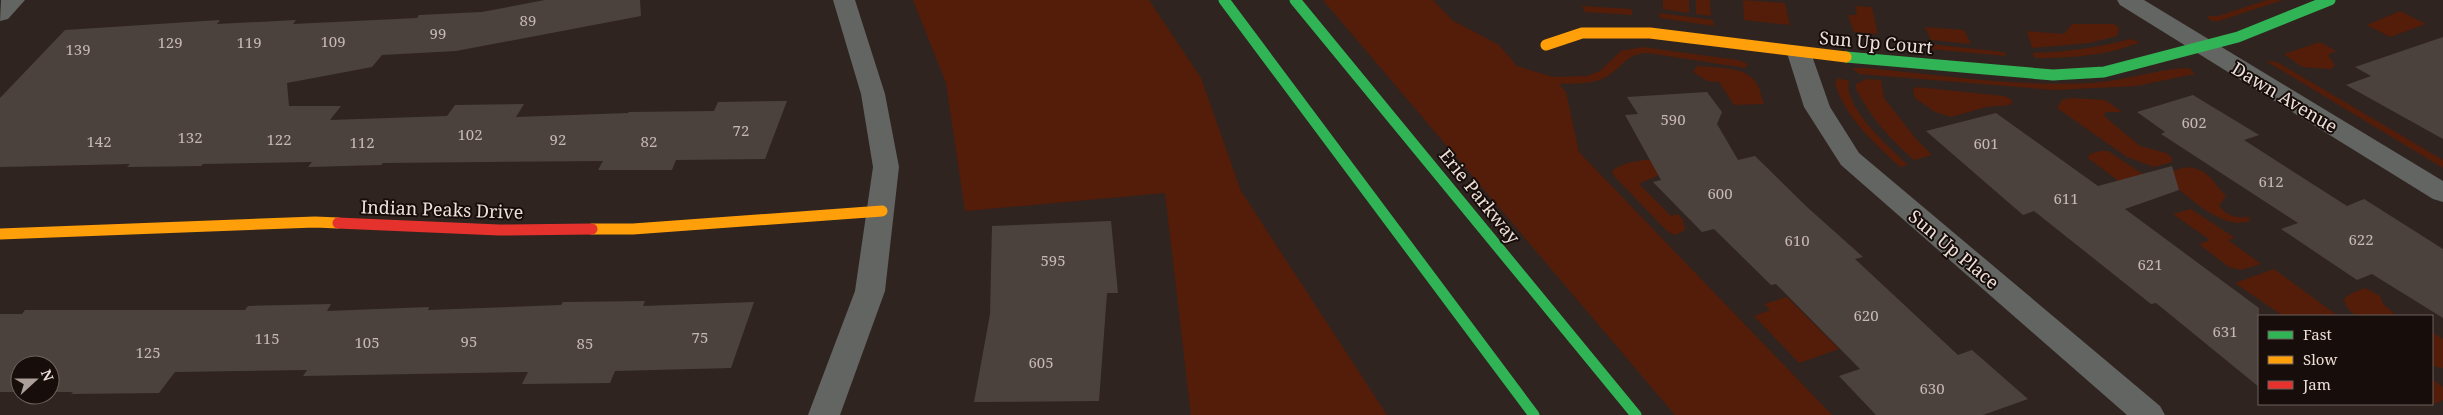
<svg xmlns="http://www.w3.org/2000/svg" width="2443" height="415" font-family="'Noto Serif',serif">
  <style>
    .green { fill: #531d09 }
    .building { fill: #4c423d }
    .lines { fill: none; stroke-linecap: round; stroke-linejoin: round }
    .street { fill: #626562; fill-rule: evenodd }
    .fast { stroke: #30b455; stroke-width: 11 }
    .slow { stroke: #ff9f0a; stroke-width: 11 }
    .jam { stroke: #e5322d; stroke-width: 11 }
    .labels { text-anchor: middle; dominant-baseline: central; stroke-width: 4; stroke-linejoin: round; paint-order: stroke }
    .number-label { font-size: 15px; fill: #c6b8b2 }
    .street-label { font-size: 18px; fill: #eedfd9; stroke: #170d0a }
  </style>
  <rect width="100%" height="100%" fill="#302420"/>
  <g class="green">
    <path d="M 913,0 L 1149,0 L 1201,78 L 1241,191 L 1387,415 L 1191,415 L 1165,193 L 965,211 L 946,83 Z"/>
    <path d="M 1323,0 L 1433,0 L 1452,20 L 1499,45 L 1517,66 L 1553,77 L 1587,76 L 1600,71 L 1621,51 L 1642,47 L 1738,60 L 1748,64 L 1745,68 L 1648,53 C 1626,54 1626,64 1609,75 C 1595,85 1575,83 1559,84 L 1566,92 L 1579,152 L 1832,415 L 1675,415 Z"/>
    <path d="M 1663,0 L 1689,0 L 1689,13 L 1663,9 Z"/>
    <path d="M 1696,0 L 1710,0 L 1711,16 L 1696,14 Z"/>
    <path d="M 1743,0 L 1785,3 L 1790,25 L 1744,20 Z"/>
    <path d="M 2267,0 L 2283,0 L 2219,21 L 2211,21 L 2207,16 L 2218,16 Z"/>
    <path d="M 1582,6 L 1631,9 L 1633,15 L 1585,12 Z"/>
    <path d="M 1855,6 L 1872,7 L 1878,34 L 1854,32 L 1848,15 L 1857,15 Z"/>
    <path d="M 2400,11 L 2426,24 L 2390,37 L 2367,25 Z"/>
    <path d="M 1659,13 L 1713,20 L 1714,26 L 1660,18 Z"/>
    <path d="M 2072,24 L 2114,24 L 2119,28 L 2117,36 L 2089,43 L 2032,48 L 2027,31 L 2064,34 Z"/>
    <path d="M 1925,27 L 1964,30 L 1971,44 L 1931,40 Z"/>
    <path d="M 2130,39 L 2140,42 C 2107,56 2070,58 2035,58 L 2032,53 C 2066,52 2097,48 2130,39 Z"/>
    <path d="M 2320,42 L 2336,51 L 2328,55 L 2335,65 L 2331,69 L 2302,67 L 2284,54 Z"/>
    <path d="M 1928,44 L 2004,52 L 2006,56 L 1929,49 Z"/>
    <path d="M 2266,61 L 2277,62 L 2443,160 L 2443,168 Z"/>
    <path d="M 1697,66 C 1714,68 1744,66 1755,81 C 1760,86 1761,97 1764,104 L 1734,105 L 1719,82 L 1707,81 L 1693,72 Z"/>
    <path d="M 1852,68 L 1866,68 C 1941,75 2016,87 2091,83 C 2124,81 2156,69 2189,68 L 2195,74 L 2136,86 L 2054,90 L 1859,74 Z"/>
    <path d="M 1838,78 L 1849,81 C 1843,107 1890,148 1908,165 L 1900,167 C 1875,143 1845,118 1835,83 Z"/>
    <path d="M 1866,79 L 1881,80 L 1884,98 L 1916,139 L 1932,155 L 1914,160 C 1890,139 1871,118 1856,89 L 1856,84 Z"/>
    <path d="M 1917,87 L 2004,96 L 2011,99 L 2012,103 L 2010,105 L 1986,107 L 1951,117 L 1935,112 L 1915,98 L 1913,89 Z"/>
    <path d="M 2072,98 L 2105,100 L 2122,112 L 2106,112 L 2104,116 L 2140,146 L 2166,153 L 2172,158 L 2172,162 L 2154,167 L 2127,157 L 2057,108 L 2062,100 Z"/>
    <path d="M 2100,151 L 2108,151 L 2153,181 L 2129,189 L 2088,158 L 2090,154 Z"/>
    <path d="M 1664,158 L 1674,169 L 1640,183 L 1641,186 L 1671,216 L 1678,214 L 1683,220 L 1685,230 L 1675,235 L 1668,232 L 1614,176 L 1612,171 C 1626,160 1647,160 1664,158 Z"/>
    <path d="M 2187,167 C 2211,170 2211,181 2226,196 L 2219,206 C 2229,217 2236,218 2250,217 L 2249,221 C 2224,230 2193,201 2175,186 L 2172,171 Z"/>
    <path d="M 2191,209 L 2235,238 L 2228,240 L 2261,264 L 2241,270 L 2229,267 L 2199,244 L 2210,240 L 2173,214 Z"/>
    <path d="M 2274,269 L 2334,313 L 2338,316 L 2283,316 L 2235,283 Z"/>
    <path d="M 2365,288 L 2380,296 L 2383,304 L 2397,316 L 2357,316 C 2350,312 2346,307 2344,299 L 2352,293 Z"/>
    <path d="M 1787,297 L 1839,349 L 1799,363 L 1754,316 L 1770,310 L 1764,304 Z"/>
    <path d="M 2432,332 L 2443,339 L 2443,368 L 2432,366 Z"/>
    <path d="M 2432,379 L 2443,387 L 2443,400 L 2429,406 L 2425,404 L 2432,404 Z"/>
  </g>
  <g class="building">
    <path d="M 545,0 L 640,0 L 641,16 L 456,51 L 382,55 L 372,67 L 287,83 L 289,106 L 341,106 L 330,120 L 447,116 L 455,105 L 524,104 L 516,117 L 628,113 L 629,112 L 714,111 L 718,102 L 787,101 L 765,159 L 676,160 L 672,170 L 598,170 L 603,161 L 383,163 L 381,165 L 308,167 L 312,162 L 203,164 L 201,166 L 127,167 L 130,164 L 0,167 L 0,98 L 65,30 L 220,20 L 217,24 L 296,20 L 293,24 L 417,18 L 419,15 L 482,12 Z"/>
    <path d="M 2443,37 L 2443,139 L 2346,85 L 2371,76 L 2355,67 Z"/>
    <path d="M 1707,92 L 1722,112 L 1717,124 L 1738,160 L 1755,156 L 1807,207 L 1863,257 L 1855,259 L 1958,355 L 1972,350 L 2028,399 L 1983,415 L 1876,415 L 1839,376 L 1860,369 L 1776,284 L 1771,285 L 1714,229 L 1702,232 L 1653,182 L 1661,180 L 1625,115 L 1638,114 L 1627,97 Z"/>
    <path d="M 2193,95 L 2259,135 L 2244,140 L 2347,206 L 2364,199 L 2443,249 L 2443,318 L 2372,274 L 2357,280 L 2281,229 L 2298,223 L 2161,134 L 2165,132 L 2137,112 Z"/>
    <path d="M 1996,113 L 2098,186 L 2172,166 L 2179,190 L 2125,209 L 2259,308 L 2259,387 L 2156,303 L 2151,304 L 2034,211 L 2023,215 L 1926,131 Z"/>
    <path d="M 1111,221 L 1118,293 L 1107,293 L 1099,401 L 974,402 L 990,314 L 992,226 Z"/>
    <path d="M 645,301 L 643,306 L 754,302 L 731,368 L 615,371 L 610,383 L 522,384 L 528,372 L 303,376 L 307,370 L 175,372 L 159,393 L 71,394 L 73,392 L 50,392 L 50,365 L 20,365 L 20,392 L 0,392 L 0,314 L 22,314 L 25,310 L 245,310 L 248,306 L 331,304 L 327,311 L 429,307 L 428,310 L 561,305 L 563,302 Z"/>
  </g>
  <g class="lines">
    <g class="street">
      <path d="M 1,0 L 25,0 L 8,19 L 0,21 Z"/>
      <path d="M 833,0 L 855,0 L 885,94 L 899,167 L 885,291 L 840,415 L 808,415 L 855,291 L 873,167 L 861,94 Z"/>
      <path d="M 2117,0 L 2144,0 L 2443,181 L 2443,202 L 2433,199 L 2120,5 Z"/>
      <path d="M 1799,46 L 1807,48 L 1811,53 L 1830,107 L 1859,153 L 2160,406 L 2165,415 L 2127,415 L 1841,165 L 1804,107 L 1787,53 L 1791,48 Z"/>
    </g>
    <g class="fast">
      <path d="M 1224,0 L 1534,415"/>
      <path d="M 1295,0 L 1636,415"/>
      <path d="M 1846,57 L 2053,75 L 2104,72 L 2238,37 L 2330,0"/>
    </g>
    <g class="slow">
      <path d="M 1546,45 L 1582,33 L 1650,33 L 1846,57"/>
      <path d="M 592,229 L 633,229 L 882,211"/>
      <path d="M 0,234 L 315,222 L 338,223"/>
    </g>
    <path class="jam" d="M 338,223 L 499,230 L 592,229"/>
  </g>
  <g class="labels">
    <g class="number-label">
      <text x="528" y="20">89</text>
      <text x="438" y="33">99</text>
      <text x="333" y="41">109</text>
      <text x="170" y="42">129</text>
      <text x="249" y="42">119</text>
      <text x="78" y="49">139</text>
      <text x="1673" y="119">590</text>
      <text x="2194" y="122">602</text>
      <text x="741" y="130">72</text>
      <text x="470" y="134">102</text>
      <text x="190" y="137">132</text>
      <text x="279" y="139">122</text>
      <text x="558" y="139">92</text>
      <text x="99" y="141">142</text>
      <text x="649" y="141">82</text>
      <text x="362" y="142">112</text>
      <text x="1986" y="143">601</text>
      <text x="2271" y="181">612</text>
      <text x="1720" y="193">600</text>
      <text x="2066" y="198">611</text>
      <text x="2361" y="239">622</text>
      <text x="1797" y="240">610</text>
      <text x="1053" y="260">595</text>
      <text x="2150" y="264">621</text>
      <text x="1866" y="315">620</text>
      <text x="2225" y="331">631</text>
      <text x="700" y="337">75</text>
      <text x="267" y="338">115</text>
      <text x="469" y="341">95</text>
      <text x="367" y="342">105</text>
      <text x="585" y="343">85</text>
      <text x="148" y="352">125</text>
      <text x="1041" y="362">605</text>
      <text x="1932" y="388">630</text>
    </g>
    <g class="street-label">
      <text transform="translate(1876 42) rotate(5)">Sun Up Court</text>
      <text transform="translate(2285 97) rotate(31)">Dawn Avenue</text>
      <text transform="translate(1480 196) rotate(51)">Erie Parkway</text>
      <text transform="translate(442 209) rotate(2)">Indian Peaks Drive</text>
      <text transform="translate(1954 249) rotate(40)">Sun Up Place</text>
    </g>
  </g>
  <rect x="2258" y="315" width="175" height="90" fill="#170d0a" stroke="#6d615d"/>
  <rect x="2268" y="331" width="25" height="8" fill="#30b455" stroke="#6d615d"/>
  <text x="2303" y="340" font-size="15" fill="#eedfd9">Fast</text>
  <rect x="2268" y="356" width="25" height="8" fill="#ff9f0a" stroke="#6d615d"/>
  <text x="2303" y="365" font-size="15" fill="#eedfd9">Slow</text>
  <rect x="2268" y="381" width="25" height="8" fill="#e5322d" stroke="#6d615d"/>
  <text x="2303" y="390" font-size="15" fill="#eedfd9">Jam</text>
  <g transform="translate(35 380) rotate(69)"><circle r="24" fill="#170d0a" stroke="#6d615d"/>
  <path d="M0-4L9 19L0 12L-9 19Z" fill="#ac9e98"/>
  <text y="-8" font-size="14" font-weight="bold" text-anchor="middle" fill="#eedfd9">N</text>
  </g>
</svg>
